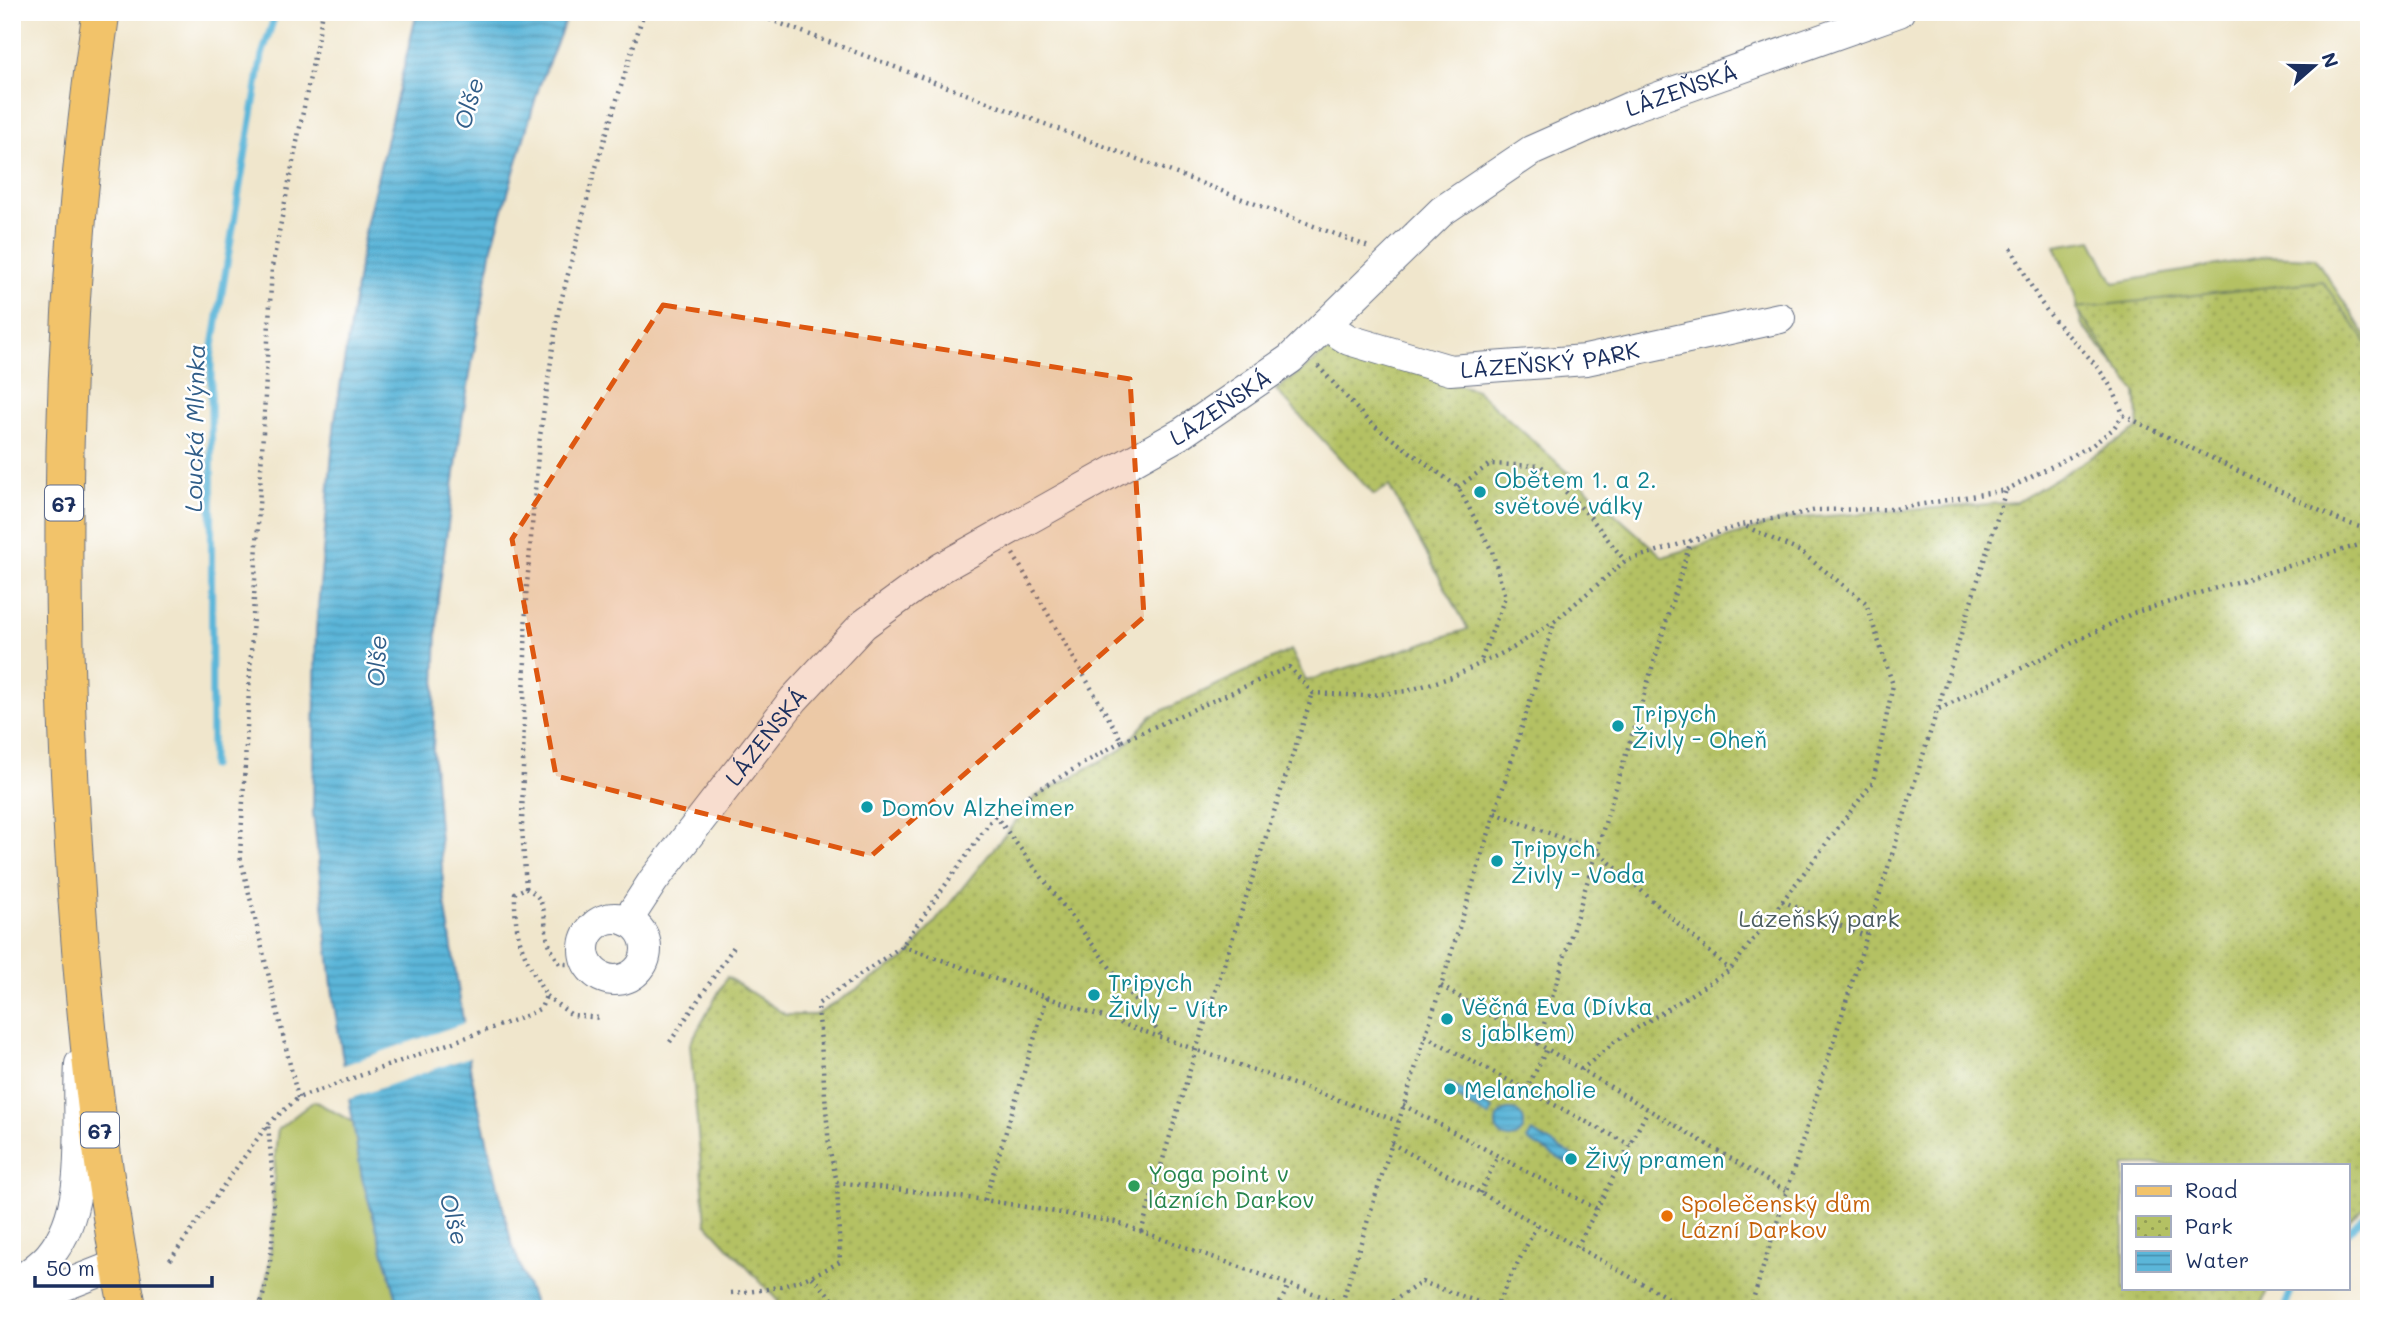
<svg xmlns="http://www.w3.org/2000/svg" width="2381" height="1321" font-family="Mali,sans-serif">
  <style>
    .grass { fill: #b4c163; stroke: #687860; stroke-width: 2 }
    .park { fill: url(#park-dots); stroke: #687860; stroke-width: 2 }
    .water { fill: url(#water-rules); stroke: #3b729c; stroke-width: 2 }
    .pier { fill: #f0e6cc }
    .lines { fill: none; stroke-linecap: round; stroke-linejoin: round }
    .stream { stroke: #5bb6d9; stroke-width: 7 }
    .minor-casing { stroke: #666f84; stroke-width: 32 }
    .major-casing { stroke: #666f84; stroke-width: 39 }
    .path { stroke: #666f84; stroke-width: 4.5; stroke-dasharray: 2 5; stroke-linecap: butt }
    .minor { stroke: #fff; stroke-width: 30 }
    .major { stroke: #f2c36a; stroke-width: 37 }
    .marked { fill: #de5710; fill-opacity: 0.2; stroke: #de5710; stroke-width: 5; stroke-dasharray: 14 9; stroke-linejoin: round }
    .culture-dot { fill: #0f9aa8; stroke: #fff; stroke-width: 2.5 }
    .leisure-dot { fill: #2e9e5b; stroke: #fff; stroke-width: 2.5 }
    .food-dot { fill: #e8710a; stroke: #fff; stroke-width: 2.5 }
    .labels { text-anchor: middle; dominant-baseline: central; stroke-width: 5; stroke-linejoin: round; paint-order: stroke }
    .shield { fill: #fff; stroke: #5f6d8e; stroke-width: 2 }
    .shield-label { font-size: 21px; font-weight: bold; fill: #1b2f5e }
    .street-label { font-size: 23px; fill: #1b2f5e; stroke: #fff }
    .culture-label { font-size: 23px; fill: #0d838f; stroke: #fff; text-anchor: start }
    .park-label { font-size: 23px; fill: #495b60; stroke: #fff }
    .leisure-label { font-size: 23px; fill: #27864d; stroke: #fff; text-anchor: start }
    .food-label { font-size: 23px; fill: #c56008; stroke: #fff; text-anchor: start }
    .water-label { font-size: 24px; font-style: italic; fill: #315e89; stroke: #fff }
  </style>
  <defs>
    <pattern id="park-dots" width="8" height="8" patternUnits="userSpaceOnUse" patternTransform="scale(1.75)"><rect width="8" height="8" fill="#b4c163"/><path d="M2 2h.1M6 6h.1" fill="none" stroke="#929d55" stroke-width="1.8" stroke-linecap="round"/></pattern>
    <pattern id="water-rules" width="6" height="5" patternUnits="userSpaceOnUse" patternTransform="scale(1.75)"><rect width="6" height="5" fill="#5bb6d9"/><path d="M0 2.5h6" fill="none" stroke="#4a94b3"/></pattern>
  </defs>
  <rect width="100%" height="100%" fill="#fff"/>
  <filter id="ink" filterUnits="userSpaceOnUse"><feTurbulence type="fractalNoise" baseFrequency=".0143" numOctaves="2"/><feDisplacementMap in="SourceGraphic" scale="14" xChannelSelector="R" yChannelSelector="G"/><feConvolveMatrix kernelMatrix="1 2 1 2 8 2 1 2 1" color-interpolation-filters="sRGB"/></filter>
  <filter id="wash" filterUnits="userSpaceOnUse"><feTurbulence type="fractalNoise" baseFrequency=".00686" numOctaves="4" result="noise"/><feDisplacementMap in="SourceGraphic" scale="28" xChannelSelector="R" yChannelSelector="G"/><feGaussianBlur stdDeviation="1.57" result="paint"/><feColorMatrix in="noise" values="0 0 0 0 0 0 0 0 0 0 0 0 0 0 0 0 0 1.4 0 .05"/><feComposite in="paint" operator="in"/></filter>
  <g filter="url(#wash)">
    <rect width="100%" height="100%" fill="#f0e6cc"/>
    <g class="grass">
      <path d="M 2092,240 L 2114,283 L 2268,256 L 2315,258 L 2369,340 L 2369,492 L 2137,392 L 2082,325 L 2074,292 L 2055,246 Z"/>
      <path d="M 314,1101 L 353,1122 L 362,1178 L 400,1309 L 259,1309 C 279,1250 269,1189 278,1129 Z"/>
    </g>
    <path class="park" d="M 2322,281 L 2369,346 L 2369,1203 L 2348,1222 L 2348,1165 L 2124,1165 L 2124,1288 L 2272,1288 L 2266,1292 L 2261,1309 L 779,1309 L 778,1301 L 706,1223 L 690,1044 L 727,977 L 786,1015 L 816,1015 L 907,957 L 1035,797 L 1121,750 L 1151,716 L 1291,650 L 1306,681 L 1468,629 L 1389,486 L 1374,495 L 1276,390 L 1333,347 L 1476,390 L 1663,557 L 1787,519 L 2017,502 L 2139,428 L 2136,393 L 2076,308 Z"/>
    <g class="water">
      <path d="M 417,12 L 569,12 L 539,87 L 492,247 L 462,421 L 438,599 L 433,750 L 444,895 L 471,1073 L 511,1241 L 536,1309 L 400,1309 L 362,1178 L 334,1004 L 313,812 L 316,630 L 335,419 L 365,230 Z"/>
      <path d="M 1449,1083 L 1493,1109 L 1489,1117 L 1444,1091 Z"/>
      <circle cx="1510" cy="1124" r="14"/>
      <path d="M 1532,1132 L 1577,1158 L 1572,1166 L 1527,1140 Z"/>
    </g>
    <path class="pier" d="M 467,1022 L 472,1056 L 346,1100 L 341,1066 Z"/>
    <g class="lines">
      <g class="stream">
        <path d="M 12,37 L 16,12"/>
        <path d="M 212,766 L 211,358 L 262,55 L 276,12"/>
        <path d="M 2348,1231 L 2369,1213"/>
        <path d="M 2284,1309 L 2292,1288"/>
      </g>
    </g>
  </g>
  <g filter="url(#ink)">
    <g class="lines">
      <g class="minor-casing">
        <g id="minor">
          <path id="s1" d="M 1325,325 L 1349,340 L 1450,370 L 1586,360 L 1780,318"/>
          <circle cx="615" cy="949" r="31"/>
          <path id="s2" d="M 627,921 L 653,881 L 794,699 L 863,625 L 941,568 L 1182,433 L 1290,359 L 1442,211 L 1531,151 L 1628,108 L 1899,12"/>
          <path d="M 12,1286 C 24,1277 40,1267 50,1255 C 91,1206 76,1124 80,1064"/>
          <path d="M 12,1306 L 119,1264"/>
        </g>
      </g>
      <g class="major-casing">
        <path id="major" d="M 101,12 C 60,290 56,574 74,854 C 83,1006 98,1159 128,1309"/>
      </g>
      <g class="path">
        <path d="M 750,12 L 1369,247"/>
        <path d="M 2011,248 C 2021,265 2029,284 2040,301 C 2068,343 2107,363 2123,415 L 2341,521 L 2369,530"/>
        <path d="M 1318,366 L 1369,422 L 1458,487 L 1492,551 L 1505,597 L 1480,663"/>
        <path d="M 1458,487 L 1490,464 L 1541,466 L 1591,518 L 1625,561"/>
        <path d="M 1013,554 L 1122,741 L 995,815 L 902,946 L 818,1004 L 829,1147 L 837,1182 L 985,1200 L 1115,1222 L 1357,1309"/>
        <path d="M 1939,709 L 2133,613 L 2369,542"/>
        <path d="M 1122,741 L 1289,667 L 1313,693 L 1365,696 L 1407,691 L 1452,677 L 1513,648 L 1556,620 L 1625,561 L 1742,525 L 1817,510 L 1894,509 L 2006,490 L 2091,446 L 2113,429 L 2123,415"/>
        <path d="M 1495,813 L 1597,851 L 1730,970"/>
        <path d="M 995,815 L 1163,1038"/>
        <path d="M 526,888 L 522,827 L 526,597 L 539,443 L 558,313 L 593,177 L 644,12"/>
        <path d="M 526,888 C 551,901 541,920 549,943 C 551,950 556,957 560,964 L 587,964"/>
        <path d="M 1782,901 L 1865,936"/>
        <path d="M 902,946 L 1398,1121"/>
        <path d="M 1441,986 L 1787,1192"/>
        <path d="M 546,996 L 572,1015 L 599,1018"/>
        <path d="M 1425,1036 L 1630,1145"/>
        <path d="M 670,1042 L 735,945"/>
        <path d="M 1538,1044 L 1691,540"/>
        <path d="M 1581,1070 L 1613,1043 L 1730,970 L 1873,782 L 1893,685 L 1866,603 L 1801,552 L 1743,525"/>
        <path d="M 1526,1090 L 1547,1049"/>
        <path d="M 298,1098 L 240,856 L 272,267 L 323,12"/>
        <path d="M 1403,1105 L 1597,1209"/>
        <path d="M 1391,1143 L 1688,1309"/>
        <path d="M 1480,1193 L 1498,1156"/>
        <path d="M 985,1200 L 1047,997"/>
        <path d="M 1141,1232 L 1196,1050 L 1313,693"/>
        <path d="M 1577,1247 L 1648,1110"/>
        <path d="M 170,1260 L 268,1124 L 298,1098 L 528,1015 L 541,1008 L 546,996 C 524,956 514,940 515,893 L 526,888"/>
        <path d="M 812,1277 L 842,1309"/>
        <path d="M 731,1293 C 777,1290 800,1283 840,1262 L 837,1182"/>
        <path d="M 1342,1303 L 1555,621"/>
        <path d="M 259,1309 C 279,1249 274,1187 268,1125"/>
        <path d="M 1277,1309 L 1289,1285"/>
        <path d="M 1381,1309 L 1422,1282 L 1495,1308 L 1537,1225"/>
        <path d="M 1750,1309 L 2006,490"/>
      </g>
      <use href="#minor" class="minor"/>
      <use href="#major" class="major"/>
    </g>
  </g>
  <path class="marked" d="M 663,305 L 1130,379 L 1144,617 L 871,856 L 556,776 L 512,539 Z"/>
  <g class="culture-dot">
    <circle cx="1480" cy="492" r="7"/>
    <circle cx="1618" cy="726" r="7"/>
    <circle cx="867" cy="807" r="7"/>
    <circle cx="1497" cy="861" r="7"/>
    <circle cx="1094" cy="995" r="7"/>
    <circle cx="1447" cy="1019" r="7"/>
    <circle cx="1450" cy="1089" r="7"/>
    <circle cx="1571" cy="1159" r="7"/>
  </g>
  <circle class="leisure-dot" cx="1134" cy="1186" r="7"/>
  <circle class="food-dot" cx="1667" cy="1216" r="7"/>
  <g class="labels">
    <g class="shield">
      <rect x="45" y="485.5" width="38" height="35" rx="5"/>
      <rect x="81" y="1112.5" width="38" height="35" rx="5"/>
    </g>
    <g class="shield-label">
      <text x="64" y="503">67</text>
      <text x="100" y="1130">67</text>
    </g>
    <g class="street-label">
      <text stroke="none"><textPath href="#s2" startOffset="1365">LÁZEŇSKÁ</textPath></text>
      <text stroke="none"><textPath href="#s1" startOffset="234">LÁZEŇSKÝ PARK</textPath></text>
      <text stroke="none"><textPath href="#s2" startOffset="798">LÁZEŇSKÁ</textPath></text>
      <text stroke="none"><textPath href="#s2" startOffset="231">LÁZEŇSKÁ</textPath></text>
    </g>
    <g class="culture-label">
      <text x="1494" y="479">Obětem 1. a 2.<tspan x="1494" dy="26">světové války</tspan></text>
      <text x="1632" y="713">Tripych<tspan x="1632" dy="26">Živly - Oheň</tspan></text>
      <text x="881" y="807">Domov Alzheimer</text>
      <text x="1511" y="848">Tripych<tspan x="1511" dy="26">Živly - Voda</tspan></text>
      <text x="1108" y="982">Tripych<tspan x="1108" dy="26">Živly - Vítr</tspan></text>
      <text x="1461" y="1006">Věčná Eva (Dívka<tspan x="1461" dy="26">s jablkem)</tspan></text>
      <text x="1464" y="1089">Melancholie</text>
      <text x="1585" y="1159">Živý pramen</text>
    </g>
    <g class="park-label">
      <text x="1819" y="918">Lázeňský park</text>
    </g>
    <g class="leisure-label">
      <text x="1148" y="1173">Yoga point v<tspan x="1148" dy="26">lázních Darkov</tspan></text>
    </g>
    <g class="food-label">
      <text x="1681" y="1203">Společenský dům<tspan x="1681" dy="26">Lázní Darkov</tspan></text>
    </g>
    <g class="water-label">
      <text transform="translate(468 103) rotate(-74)">Olše</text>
      <text transform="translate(194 428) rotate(-89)">Loucká Mlýnka</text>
      <text transform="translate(376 661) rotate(-88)">Olše</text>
      <text transform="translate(455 1219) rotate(75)">Olše</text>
    </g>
  </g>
  <rect width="2381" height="1321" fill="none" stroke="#fff" stroke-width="42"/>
  <rect x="2122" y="1164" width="228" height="126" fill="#ffffff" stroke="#a4acbf" stroke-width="2"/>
  <rect x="2136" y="1186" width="35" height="10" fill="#f2c36a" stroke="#a4acbf" stroke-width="2"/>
  <text x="2185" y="1198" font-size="21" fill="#1b2f5e">Road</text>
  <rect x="2136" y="1216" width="35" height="21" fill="url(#park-dots)" stroke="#a4acbf" stroke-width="2"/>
  <text x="2185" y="1234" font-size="21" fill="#1b2f5e">Park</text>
  <rect x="2136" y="1251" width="35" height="21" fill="url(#water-rules)" stroke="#a4acbf" stroke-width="2"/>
  <text x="2185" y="1268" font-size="21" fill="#1b2f5e">Water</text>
  <g transform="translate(2314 66) rotate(70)" stroke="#ffffff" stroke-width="5" paint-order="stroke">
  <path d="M0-5L12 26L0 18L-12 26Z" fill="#1b2f5e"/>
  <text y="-10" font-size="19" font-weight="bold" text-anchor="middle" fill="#1b2f5e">N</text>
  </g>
  <path d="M35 1276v10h177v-10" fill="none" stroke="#1b2f5e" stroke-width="3.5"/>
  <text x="46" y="1276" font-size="21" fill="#1b2f5e" stroke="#ffffff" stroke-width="5" paint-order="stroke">50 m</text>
</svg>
